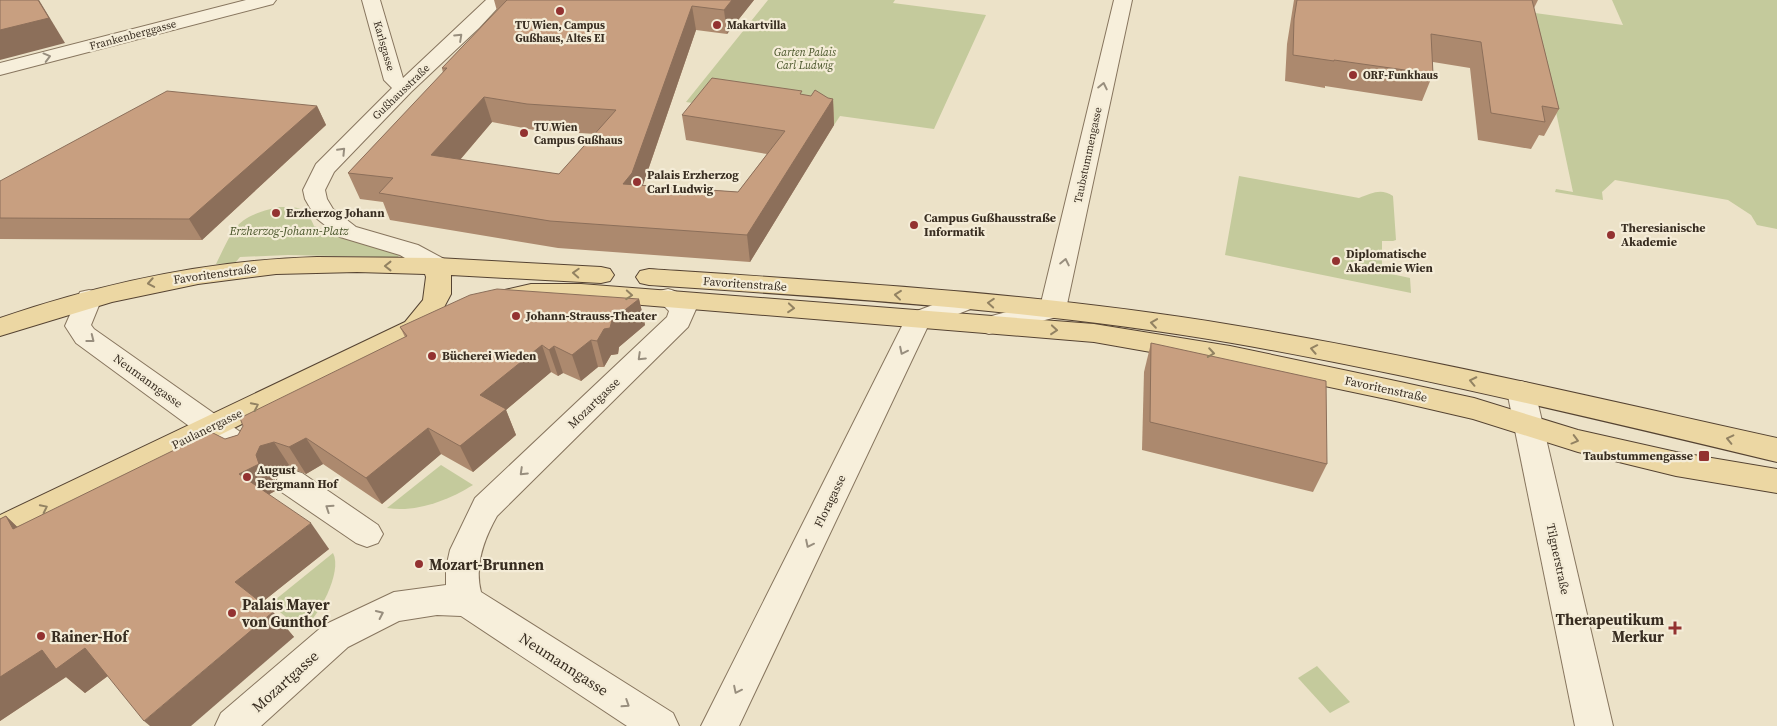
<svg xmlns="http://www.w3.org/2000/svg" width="1777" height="726" font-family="'Source Serif 4',serif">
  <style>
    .green { fill: #c4ca9c }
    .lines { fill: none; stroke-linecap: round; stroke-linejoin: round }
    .minor-casing { stroke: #87755e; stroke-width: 2 }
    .major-casing { stroke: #554332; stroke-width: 2 }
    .minor { fill: #f7efdb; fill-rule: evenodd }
    .major { fill: #ecd7a3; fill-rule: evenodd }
    .wall { fill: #ac896e; fill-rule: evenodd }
    .shaded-wall { fill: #8c6f5a }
    .building { fill: #c89f80; stroke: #8c6f5a; fill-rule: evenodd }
    .oneway { stroke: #988e7e }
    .oneway2 { stroke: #928262 }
    .poi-dot { fill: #933231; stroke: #f4ecd7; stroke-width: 2 }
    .labels { text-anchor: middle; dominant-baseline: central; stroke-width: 4.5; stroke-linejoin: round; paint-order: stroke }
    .far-poi-label { font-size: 11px; font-weight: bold; fill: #382d21; stroke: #f4ecd7; text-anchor: start }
    .far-street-label { font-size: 11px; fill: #382d21; stroke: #f4ecd7 }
    .far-park-label { font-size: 11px; font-style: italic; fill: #485429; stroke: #f4ecd7 }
    .poi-label { font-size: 12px; font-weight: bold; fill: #382d21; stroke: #f4ecd7; text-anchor: start }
    .park-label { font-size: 12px; font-style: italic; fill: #485429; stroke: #f4ecd7 }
    .street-label { font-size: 12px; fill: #382d21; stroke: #f4ecd7 }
    .near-poi-label { font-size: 15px; font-weight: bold; fill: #382d21; stroke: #f4ecd7; text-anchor: start }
    .near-street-label { font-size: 15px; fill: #382d21; stroke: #f4ecd7 }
  </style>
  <rect width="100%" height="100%" fill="#ece2c8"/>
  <g class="green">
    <path d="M 768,0 L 895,0 L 893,3 L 986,15 L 934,129 L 840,116 L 834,125 L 686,102 Z"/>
    <path d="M 1612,0 L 1777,0 L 1777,229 L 1757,225 L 1751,215 L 1728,200 L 1615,180 L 1602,192 L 1603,200 L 1555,192 L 1556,189 L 1573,192 L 1535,13 L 1623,25 Z"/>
    <path d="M 1239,176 L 1359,198 C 1372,193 1381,188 1393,196 L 1396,240 L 1393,241 L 1382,241 L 1382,272 L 1410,278 L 1411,293 L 1225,255 Z"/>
    <path d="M 279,207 C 298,207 306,206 314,226 L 344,238 L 400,254 L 395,261 L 382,257 L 288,255 L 240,257 L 235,263 L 216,264 C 235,226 235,217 279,207 Z"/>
    <path d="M 441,465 L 473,485 C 449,500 416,513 387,508 Z"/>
    <path d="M 333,553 C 343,572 318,618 302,630 L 270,604 Z"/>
    <path d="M 1317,666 L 1350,702 L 1330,713 L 1298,678 Z"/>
  </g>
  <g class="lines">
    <g class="minor-casing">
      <g id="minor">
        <path d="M 246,0 L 276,0 L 273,4 L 0,75 L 0,63 Z"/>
        <path d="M 362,0 L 380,0 L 403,78 L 486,0 L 505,0 L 479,28 L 411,92 L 334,172 L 325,190 L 327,199 L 333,209 L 356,227 L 418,245 L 446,260 L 449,266 L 446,272 L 437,274 L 428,272 L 400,255 L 340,237 L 316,218 L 305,199 L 303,190 L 316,164 L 392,88 L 384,80 Z"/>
        <path d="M 1114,0 L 1132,0 L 1066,309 L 1062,315 L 1053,318 L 989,334 L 980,331 L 976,325 L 980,319 L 1041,303 Z"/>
        <path d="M 668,289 C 680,292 690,299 696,309 L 688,327 L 497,516 C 484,539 474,565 481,592 L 673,713 L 679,726 L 627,726 L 461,616 L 437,615 L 399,621 L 348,647 L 261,726 L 215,726 L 221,713 L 324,625 L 394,592 L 446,585 L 446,568 L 450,550 L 475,498 L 667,317 L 669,311 L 655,297 L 659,291 Z"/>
        <path d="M 89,290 L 98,292 L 102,298 L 91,325 L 94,329 L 256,443 L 260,451 L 256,459 L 245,463 L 234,459 L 76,343 L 65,326 L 80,292 Z"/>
        <path d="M 964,293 L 973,296 L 977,302 L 973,308 L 928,326 L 739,726 L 701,726 L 905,320 L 909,314 Z"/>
        <path d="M 1521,381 L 1531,384 L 1535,391 L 1613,726 L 1575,726 L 1507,391 L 1511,384 Z"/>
        <path d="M 291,470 L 302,473 L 378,525 L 383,534 L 378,543 L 367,547 L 356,543 L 280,491 L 276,482 L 280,473 Z"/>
      </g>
    </g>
    <g class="major-casing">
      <g id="major">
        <path d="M 317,257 L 437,258 L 601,267 L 610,269 L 614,275 L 610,281 L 601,283 L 451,275 L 451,294 L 442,311 L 447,313 L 451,319 L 447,325 L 423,334 L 11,539 L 0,543 L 0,515 L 405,322 L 423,300 L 426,277 L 425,274 L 357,272 L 276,274 L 198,284 L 112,302 L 0,336 L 0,318 C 103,283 208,260 317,257 Z"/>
        <path d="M 649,269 C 844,282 1039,293 1232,325 C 1415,355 1596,398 1777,438 L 1777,462 C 1596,419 1415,375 1232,343 C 1039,310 844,298 649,285 L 640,283 L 636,277 L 640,271 Z"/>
        <path d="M 531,284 L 581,284 L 1094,324 L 1230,346 L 1391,380 L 1474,398 L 1578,430 L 1676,452 L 1777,469 L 1777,493 L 1676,476 L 1578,452 L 1473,419 L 1391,400 L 1230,366 L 1094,342 L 581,300 L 531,300 L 505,306 L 496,304 L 492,298 L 496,292 Z"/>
      </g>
    </g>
    <use href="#minor" class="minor"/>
    <use href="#major" class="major"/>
  </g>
  <g class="wall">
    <path d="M 494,0 L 754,0 L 727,34 L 696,30 L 643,185 L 738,192 L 767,154 L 686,140 L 682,115 L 802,95 L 833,99 L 834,125 L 750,262 L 558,248 L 390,220 L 383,202 L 360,199 L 348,173 L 443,73 L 442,68 L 497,11 ZM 492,122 L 534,130 L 595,134 L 559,174 L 460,160 Z"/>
    <path d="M 1294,0 L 1538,0 L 1534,8 L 1559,109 L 1544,136 L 1539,135 L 1531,149 L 1478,140 L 1470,68 L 1433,62 L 1433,74 L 1422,101 L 1325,86 L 1325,88 L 1285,81 L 1287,44 Z"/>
    <path d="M 317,106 L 326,125 L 202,240 L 0,239 L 0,181 Z"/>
    <path d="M 639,299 L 645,325 L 619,347 L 618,354 L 611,355 L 604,367 L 598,367 L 581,381 L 563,373 L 558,376 L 551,372 L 506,410 L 516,435 L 473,472 L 441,454 L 382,504 L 323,464 L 306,474 L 291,468 L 278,472 L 274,481 L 277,490 L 269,494 L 329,549 L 261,603 L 273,612 L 294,637 L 108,676 L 85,693 L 66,677 L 0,721 L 0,519 L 6,516 L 17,527 L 225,439 L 238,435 L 405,337 L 400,327 Z"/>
    <path d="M 1151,343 L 1327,464 L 1313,492 L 1142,450 L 1144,372 Z"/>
  </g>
  <g class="shaded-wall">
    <path d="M 39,0 L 65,43 L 0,60 L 0,30 Z"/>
    <path d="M 732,0 L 754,0 L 727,34 L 724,10 Z"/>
    <path d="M 692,6 L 696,30 L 638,199 L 623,184 Z"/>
    <path d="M 484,97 L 492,122 L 441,182 L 431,155 Z"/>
    <path d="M 833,99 L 834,125 L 750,262 L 747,235 Z"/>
    <path d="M 317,106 L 326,125 L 202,240 L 189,219 Z"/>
    <path d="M 639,299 L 645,325 L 619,347 L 618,354 L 611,355 L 604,367 L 597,341 L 604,329 L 612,320 Z"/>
    <path d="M 591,340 L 598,367 L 581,381 L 572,355 Z"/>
    <path d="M 542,345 L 551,372 L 506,410 L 516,435 L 473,472 L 460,446 L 480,395 Z"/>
    <path d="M 554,346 L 563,373 L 558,376 L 549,350 Z"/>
    <path d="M 428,428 L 441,454 L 382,504 L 366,478 Z"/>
    <path d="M 306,438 L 323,464 L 306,474 L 289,447 Z"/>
    <path d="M 274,442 L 291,468 L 278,472 L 274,481 L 277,490 L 259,500 L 239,474 L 256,455 L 260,446 Z"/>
    <path d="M 6,516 L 33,542 L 13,529 Z"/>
    <path d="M 311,523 L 329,549 L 256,607 L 235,582 Z"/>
    <path d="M 273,612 L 294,637 L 191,726 L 150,726 L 144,721 Z"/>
    <path d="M 85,648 L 113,672 L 85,693 L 66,677 L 0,721 L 0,677 L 42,650 Z"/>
  </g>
  <g class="building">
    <path d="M 0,0 L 38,0 L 49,18 L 0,30 Z"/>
    <path d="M 507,0 L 732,0 L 724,10 L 692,6 L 632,173 L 623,184 L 738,192 L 785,131 L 682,115 L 712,78 L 802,91 L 800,94 L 811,96 L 815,90 L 828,98 L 833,99 L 747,235 L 550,221 L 379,193 L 393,178 L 348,173 L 447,68 L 442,68 ZM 484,97 L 527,104 L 616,110 L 559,174 L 431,155 Z"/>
    <path d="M 1297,0 L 1532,0 L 1559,109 L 1542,106 L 1545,122 L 1491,113 L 1481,42 L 1431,34 L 1433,74 L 1334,60 L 1334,61 L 1293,55 L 1294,19 Z"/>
    <path d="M 167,91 L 317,106 L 189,219 L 0,218 L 0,181 Z"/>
    <path d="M 497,289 L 639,299 L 612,320 L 610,328 L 604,329 L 597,341 L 591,340 L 572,355 L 554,346 L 549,350 L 542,345 L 480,395 L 506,409 L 460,446 L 428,428 L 366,478 L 306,438 L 289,447 L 274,442 L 260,446 L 256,455 L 259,464 L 239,474 L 311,523 L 235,582 L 273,612 L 144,721 L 85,648 L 56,669 L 42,650 L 0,677 L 0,519 L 6,516 L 13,529 L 211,432 L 225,439 L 238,435 L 243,426 L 240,418 L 407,336 L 400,327 L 470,295 Z"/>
    <path d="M 1151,343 L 1326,381 L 1327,464 L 1150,422 Z"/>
  </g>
  <defs><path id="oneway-chevron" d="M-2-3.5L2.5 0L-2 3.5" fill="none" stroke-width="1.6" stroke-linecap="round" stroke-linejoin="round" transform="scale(1.25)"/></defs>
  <g class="oneway">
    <use href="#oneway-chevron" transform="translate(459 37) rotate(-43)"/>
    <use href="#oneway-chevron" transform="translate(47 57) rotate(-15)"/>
    <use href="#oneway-chevron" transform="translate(1103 86) rotate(-78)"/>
    <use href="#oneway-chevron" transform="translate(342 151) rotate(-46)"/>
    <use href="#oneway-chevron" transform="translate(1065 262) rotate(-78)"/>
    <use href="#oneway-chevron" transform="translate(91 339) rotate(38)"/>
    <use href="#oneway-chevron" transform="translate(903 351) rotate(116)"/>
    <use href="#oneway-chevron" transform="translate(641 357) rotate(136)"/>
    <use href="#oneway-chevron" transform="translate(523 472) rotate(136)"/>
    <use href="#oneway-chevron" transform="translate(329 508) rotate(-146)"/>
    <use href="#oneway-chevron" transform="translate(809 544) rotate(116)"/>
    <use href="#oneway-chevron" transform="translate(380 614) rotate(-25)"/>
    <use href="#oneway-chevron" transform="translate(737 690) rotate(116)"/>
    <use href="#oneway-chevron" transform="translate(626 704) rotate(33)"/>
  </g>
  <g class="oneway2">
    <use href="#oneway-chevron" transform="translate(388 266) rotate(180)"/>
    <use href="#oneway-chevron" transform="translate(576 273) rotate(-177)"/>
    <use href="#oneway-chevron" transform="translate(151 283) rotate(170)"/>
    <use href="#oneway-chevron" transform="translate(629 295) rotate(4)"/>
    <use href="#oneway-chevron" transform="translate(898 295) rotate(-174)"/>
    <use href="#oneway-chevron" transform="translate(991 303) rotate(-176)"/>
    <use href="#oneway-chevron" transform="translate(791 308) rotate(5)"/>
    <use href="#oneway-chevron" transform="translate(1154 323) rotate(-172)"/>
    <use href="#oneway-chevron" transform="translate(1054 330) rotate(5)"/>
    <use href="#oneway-chevron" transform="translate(1314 349) rotate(-169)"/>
    <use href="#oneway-chevron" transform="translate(1211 353) rotate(9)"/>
    <use href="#oneway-chevron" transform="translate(1473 381) rotate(-168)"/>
    <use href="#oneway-chevron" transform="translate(255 406) rotate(-26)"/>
    <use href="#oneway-chevron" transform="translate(1730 439) rotate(-167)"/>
    <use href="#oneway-chevron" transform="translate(1575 440) rotate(15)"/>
    <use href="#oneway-chevron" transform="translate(44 508) rotate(-26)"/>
  </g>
  <g class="poi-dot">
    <circle cx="560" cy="11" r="5"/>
    <circle cx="717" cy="25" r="5"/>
    <circle cx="1353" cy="75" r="5"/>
    <circle cx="524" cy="133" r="5"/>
    <circle cx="637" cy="182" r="5"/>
    <circle cx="276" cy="213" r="5"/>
    <circle cx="914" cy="225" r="5"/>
    <circle cx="1611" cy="235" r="5"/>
    <circle cx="1336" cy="261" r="5"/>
    <circle cx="516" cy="316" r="5"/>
    <circle cx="432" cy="356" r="5"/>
    <rect x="1698" y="450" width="12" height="12" rx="2.5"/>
    <circle cx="247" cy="477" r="5"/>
    <circle cx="419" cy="564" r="5"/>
    <circle cx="232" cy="613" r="5"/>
    <path d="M1672.5 620.5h5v5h5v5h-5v5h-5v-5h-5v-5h5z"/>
    <circle cx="41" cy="636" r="5"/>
  </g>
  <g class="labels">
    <g class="far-poi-label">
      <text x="560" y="25" text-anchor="middle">TU Wien, Campus<tspan x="560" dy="13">Gußhaus, Altes EI</tspan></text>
      <text x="727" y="25">Makartvilla</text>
      <text x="1363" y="75">ORF-Funkhaus</text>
      <text x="534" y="127">TU Wien<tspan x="534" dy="13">Campus Gußhaus</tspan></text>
    </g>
    <g class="far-street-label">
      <text transform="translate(133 35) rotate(-15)">Frankenberggasse</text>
      <text transform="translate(384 46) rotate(74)">Karlsgasse</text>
      <text transform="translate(401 92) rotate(-44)">Gußhausstraße</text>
      <text transform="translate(1088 155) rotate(-78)">Taubstummengasse</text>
    </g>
    <g class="far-park-label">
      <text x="805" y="52">Garten Palais<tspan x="805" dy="13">Carl Ludwig</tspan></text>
    </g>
    <g class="poi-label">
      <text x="647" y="175">Palais Erzherzog<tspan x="647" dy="14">Carl Ludwig</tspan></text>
      <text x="286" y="213">Erzherzog Johann</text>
      <text x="924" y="218">Campus Gußhausstraße<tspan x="924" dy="14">Informatik</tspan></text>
      <text x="1621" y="228">Theresianische<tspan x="1621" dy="14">Akademie</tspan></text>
      <text x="1346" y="254">Diplomatische<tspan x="1346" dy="14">Akademie Wien</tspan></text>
      <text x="526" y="316">Johann-Strauss-Theater</text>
      <text x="442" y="356">Bücherei Wieden</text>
      <text x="1693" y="456" text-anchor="end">Taubstummengasse</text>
      <text x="257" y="470">August<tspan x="257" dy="14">Bergmann Hof</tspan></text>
    </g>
    <g class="park-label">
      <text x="289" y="231">Erzherzog-Johann-Platz</text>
    </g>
    <g class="street-label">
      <text transform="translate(215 274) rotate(-8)">Favoritenstraße</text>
      <text transform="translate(745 284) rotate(4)">Favoritenstraße</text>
      <text transform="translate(148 381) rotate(36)">Neumanngasse</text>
      <text transform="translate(1386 389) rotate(12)">Favoritenstraße</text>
      <text transform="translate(594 403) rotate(-44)">Mozartgasse</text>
      <text transform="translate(207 429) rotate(-26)">Paulanergasse</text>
      <text transform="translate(830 501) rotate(-64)">Floragasse</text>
      <text transform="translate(1558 559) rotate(78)">Tilgnerstraße</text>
    </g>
    <g class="near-poi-label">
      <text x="429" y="564">Mozart-Brunnen</text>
      <text x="242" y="604">Palais Mayer<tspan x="242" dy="17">von Gunthof</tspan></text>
      <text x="1664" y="619" text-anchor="end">Therapeutikum<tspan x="1664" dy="17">Merkur</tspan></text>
      <text x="51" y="636">Rainer-Hof</text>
    </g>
    <g class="near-street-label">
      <text transform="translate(564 664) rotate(33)">Neumanngasse</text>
      <text transform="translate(285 681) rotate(-42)">Mozartgasse</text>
    </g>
  </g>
</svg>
